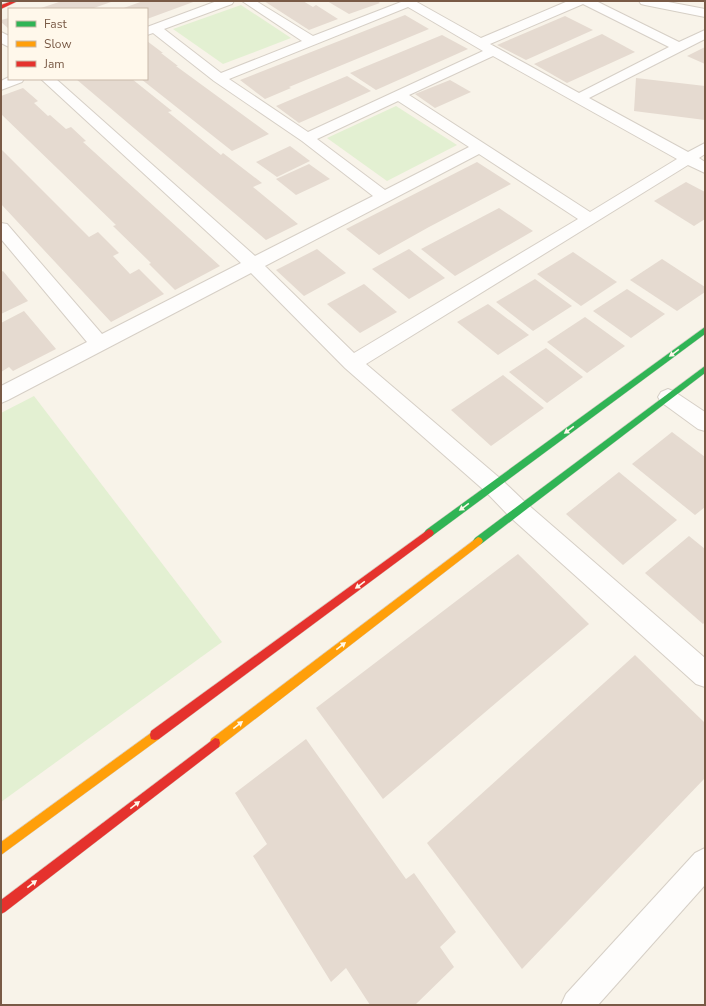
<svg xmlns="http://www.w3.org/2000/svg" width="706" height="1006" font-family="'Nunito Sans',sans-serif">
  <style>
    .green { fill: #e3f0d2 }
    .building { fill: #e5dad0 }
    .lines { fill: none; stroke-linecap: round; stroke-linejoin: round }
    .street-casing { stroke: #d6cfc6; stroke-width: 2 }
    .fast-casing { stroke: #d7cfc6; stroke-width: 1 }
    .slow-casing { stroke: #d7cfc6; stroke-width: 1 }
    .jam-casing { stroke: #d7cfc6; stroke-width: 1 }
    .street { fill: #fefdfc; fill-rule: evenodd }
    .fast { fill: #30b455; fill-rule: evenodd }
    .slow { fill: #ff9f0a; fill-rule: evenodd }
    .jam { fill: #e5322d; fill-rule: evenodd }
    .oneway { fill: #fff8eb }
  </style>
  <rect width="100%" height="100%" fill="#f8f3e9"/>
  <g class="green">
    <path d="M 241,5 L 291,38 L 223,64 L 173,29 Z"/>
    <path d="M 396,106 L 457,145 L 387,181 L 327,138 Z"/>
    <path d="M 34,396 L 222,642 L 1,802 L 1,413 Z"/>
  </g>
  <g class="building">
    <path d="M 62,1 L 109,1 L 111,2 L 91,9 L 38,9 Z"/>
    <path d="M 143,1 L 196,1 L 147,19 L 147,9 L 121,9 Z"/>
    <path d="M 264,1 L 303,1 L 313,7 L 316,5 L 338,19 L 309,30 Z"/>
    <path d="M 327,1 L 377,1 L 380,3 L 349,14 Z"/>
    <path d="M 405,15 L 429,29 L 289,87 L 291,88 L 265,99 L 240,80 Z"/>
    <path d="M 565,16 L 593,30 L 526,60 L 497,45 Z"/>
    <path d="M 9,18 L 9,29 L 1,22 L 1,20 Z"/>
    <path d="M 602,34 L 635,52 L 567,83 L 534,64 Z"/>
    <path d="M 442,35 L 468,49 L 376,90 L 350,73 Z"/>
    <path d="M 147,41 L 163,53 L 161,53 L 178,66 L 176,66 L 269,134 L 232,151 L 141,79 L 147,79 Z"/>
    <path d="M 705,47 L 705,64 L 687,56 Z"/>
    <path d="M 347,76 L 371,91 L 299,123 L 276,106 Z"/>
    <path d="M 636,78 L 705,86 L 705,120 L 634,111 Z"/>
    <path d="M 76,79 L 132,79 L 172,111 L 168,112 L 184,125 L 221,155 L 223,153 L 262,183 L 253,187 L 298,224 L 266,240 Z"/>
    <path d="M 450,80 L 471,92 L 435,108 L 415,94 Z"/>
    <path d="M 23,88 L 38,101 L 34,103 L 48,116 L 50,115 L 66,129 L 71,127 L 86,141 L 83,142 L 220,266 L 175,290 L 149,264 L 151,263 L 113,226 L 116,225 L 1,114 L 1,96 Z"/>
    <path d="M 290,146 L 310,161 L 277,177 L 256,162 Z"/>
    <path d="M 1,149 L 89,237 L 98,232 L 119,253 L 113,256 L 130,274 L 139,269 L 164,294 L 111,322 L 1,204 Z"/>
    <path d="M 477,162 L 511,184 L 429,227 L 379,255 L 346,229 Z"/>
    <path d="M 309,164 L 330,179 L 296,195 L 276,179 Z"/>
    <path d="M 686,182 L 705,192 L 705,219 L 694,226 L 654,201 Z"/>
    <path d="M 499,208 L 533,231 L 455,276 L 421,249 Z"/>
    <path d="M 317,249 L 346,273 L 304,296 L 276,270 Z"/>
    <path d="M 409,249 L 445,278 L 409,299 L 372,269 Z"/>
    <path d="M 573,252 L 617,282 L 581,306 L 537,274 Z"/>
    <path d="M 662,259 L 705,287 L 705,292 L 677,311 L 630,280 Z"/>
    <path d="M 3,271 L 28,301 L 1,314 L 1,272 Z"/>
    <path d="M 535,279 L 572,306 L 533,331 L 496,302 Z"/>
    <path d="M 364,284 L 397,312 L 360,333 L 327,304 Z"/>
    <path d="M 627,289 L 665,314 L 631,338 L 593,311 Z"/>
    <path d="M 488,304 L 529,335 L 498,355 L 457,322 Z"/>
    <path d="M 24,311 L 56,349 L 13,371 L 9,367 L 1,372 L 1,323 Z"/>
    <path d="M 585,317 L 625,346 L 587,373 L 547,342 Z"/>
    <path d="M 546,348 L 583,377 L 547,403 L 509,372 Z"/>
    <path d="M 503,375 L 544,408 L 491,446 L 451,410 Z"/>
    <path d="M 672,432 L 705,457 L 705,507 L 695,515 L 632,464 Z"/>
    <path d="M 619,472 L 677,520 L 623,565 L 566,514 Z"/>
    <path d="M 689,536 L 705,549 L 705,622 L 703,624 L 645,573 Z"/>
    <path d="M 518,554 L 589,624 L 383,799 L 316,708 Z"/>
    <path d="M 635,655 L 705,723 L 705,778 L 522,969 L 427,843 Z"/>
    <path d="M 306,739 L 406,879 L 414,873 L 456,932 L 440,947 L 454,967 L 415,1005 L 370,1005 L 346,968 L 331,982 L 253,856 L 267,844 L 235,793 Z"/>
  </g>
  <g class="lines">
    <g class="street-casing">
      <g id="street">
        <path d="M 217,1 L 234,1 L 232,4 L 164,29 L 221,73 L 302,41 L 242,1 L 256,1 L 313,36 L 401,2 L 400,1 L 415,1 L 481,38 L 568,1 L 596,1 L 679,42 L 705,30 L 705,39 L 589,98 L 688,152 L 705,143 L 705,154 L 699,158 L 705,162 L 705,173 L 688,165 L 366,364 L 502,480 L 526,503 L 705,658 L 705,687 L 696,684 L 510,517 L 486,492 L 345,368 L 251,273 L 8,400 L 1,403 L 1,386 L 87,342 L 1,239 L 1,223 L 7,224 L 102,334 L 241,263 L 41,79 L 56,79 L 255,256 L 373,196 L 302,141 L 214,81 L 153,33 L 147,35 L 147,27 ZM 583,4 L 669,47 L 579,93 L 490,44 ZM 408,7 L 483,51 L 308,132 L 229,79 ZM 493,56 L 677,159 L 590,212 L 409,95 ZM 398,101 L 469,147 L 385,190 L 317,139 ZM 479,154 L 578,219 L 354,353 L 265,266 Z"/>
        <path d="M 639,1 L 663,1 L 705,9 L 705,17 L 645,5 L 641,4 Z"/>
        <path d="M 1,32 L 9,36 L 9,47 L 1,43 Z"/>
        <path d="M 9,77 L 9,79 L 24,79 L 22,82 L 1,90 L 1,81 Z"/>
        <path d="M 668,389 L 675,392 L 705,412 L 705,431 L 698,429 L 661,402 L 658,397 L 661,392 Z"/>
        <path d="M 705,848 L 705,885 L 598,1005 L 561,1005 L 566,994 L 695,853 Z"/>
      </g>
    </g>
    <g class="fast-casing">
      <g id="fast">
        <path d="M 705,327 L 705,334 L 432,536 L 429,537 L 426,536 L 424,533 L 426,530 Z"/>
        <path d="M 705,366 L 705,373 L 481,544 L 478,545 L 475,544 L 473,541 L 475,538 Z"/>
      </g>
    </g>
    <g class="slow-casing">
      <g id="slow">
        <path d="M 478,537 L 481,538 L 483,541 L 481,544 L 219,747 L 215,748 L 211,747 L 210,743 L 211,739 Z"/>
        <path d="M 155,730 L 159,731 L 160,735 L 159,739 L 1,855 L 1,842 Z"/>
      </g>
    </g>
    <g class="jam-casing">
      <g id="jam">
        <path d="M 12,1 L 18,1 L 1,9 L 1,5 Z"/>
        <path d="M 429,529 L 432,530 L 434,533 L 432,536 L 159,739 L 155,740 L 151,739 L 150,735 L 151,731 Z"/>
        <path d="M 215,738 L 219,739 L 220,743 L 219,747 L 5,912 L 1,914 L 1,900 Z"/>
      </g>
    </g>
    <use href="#street" class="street"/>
    <use href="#fast" class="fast"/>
    <use href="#slow" class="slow"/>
    <use href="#jam" class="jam"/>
  </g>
  <defs><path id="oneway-solid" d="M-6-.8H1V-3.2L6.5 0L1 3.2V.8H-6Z"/></defs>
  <g class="oneway">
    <use href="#oneway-solid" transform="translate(674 353) rotate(144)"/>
    <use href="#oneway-solid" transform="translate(569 430) rotate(144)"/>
    <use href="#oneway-solid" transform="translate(464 507) rotate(144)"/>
    <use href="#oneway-solid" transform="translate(360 585) rotate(144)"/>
    <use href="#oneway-solid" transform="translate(341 646) rotate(-38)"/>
    <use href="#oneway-solid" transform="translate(238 725) rotate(-38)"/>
    <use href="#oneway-solid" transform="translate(135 805) rotate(-38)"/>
    <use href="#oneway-solid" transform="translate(32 884) rotate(-38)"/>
  </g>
  <rect width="706" height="1006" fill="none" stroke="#795a46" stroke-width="4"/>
  <rect x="8" y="8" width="140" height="72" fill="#fff8eb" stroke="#c9b9a9"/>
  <rect x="16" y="21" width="20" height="6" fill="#30b455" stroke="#c9b9a9"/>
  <text x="44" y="28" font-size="12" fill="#795a46">Fast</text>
  <rect x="16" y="41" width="20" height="6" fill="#ff9f0a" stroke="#c9b9a9"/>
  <text x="44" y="48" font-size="12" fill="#795a46">Slow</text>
  <rect x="16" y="61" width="20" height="6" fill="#e5322d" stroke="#c9b9a9"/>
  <text x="44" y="68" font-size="12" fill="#795a46">Jam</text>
</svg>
